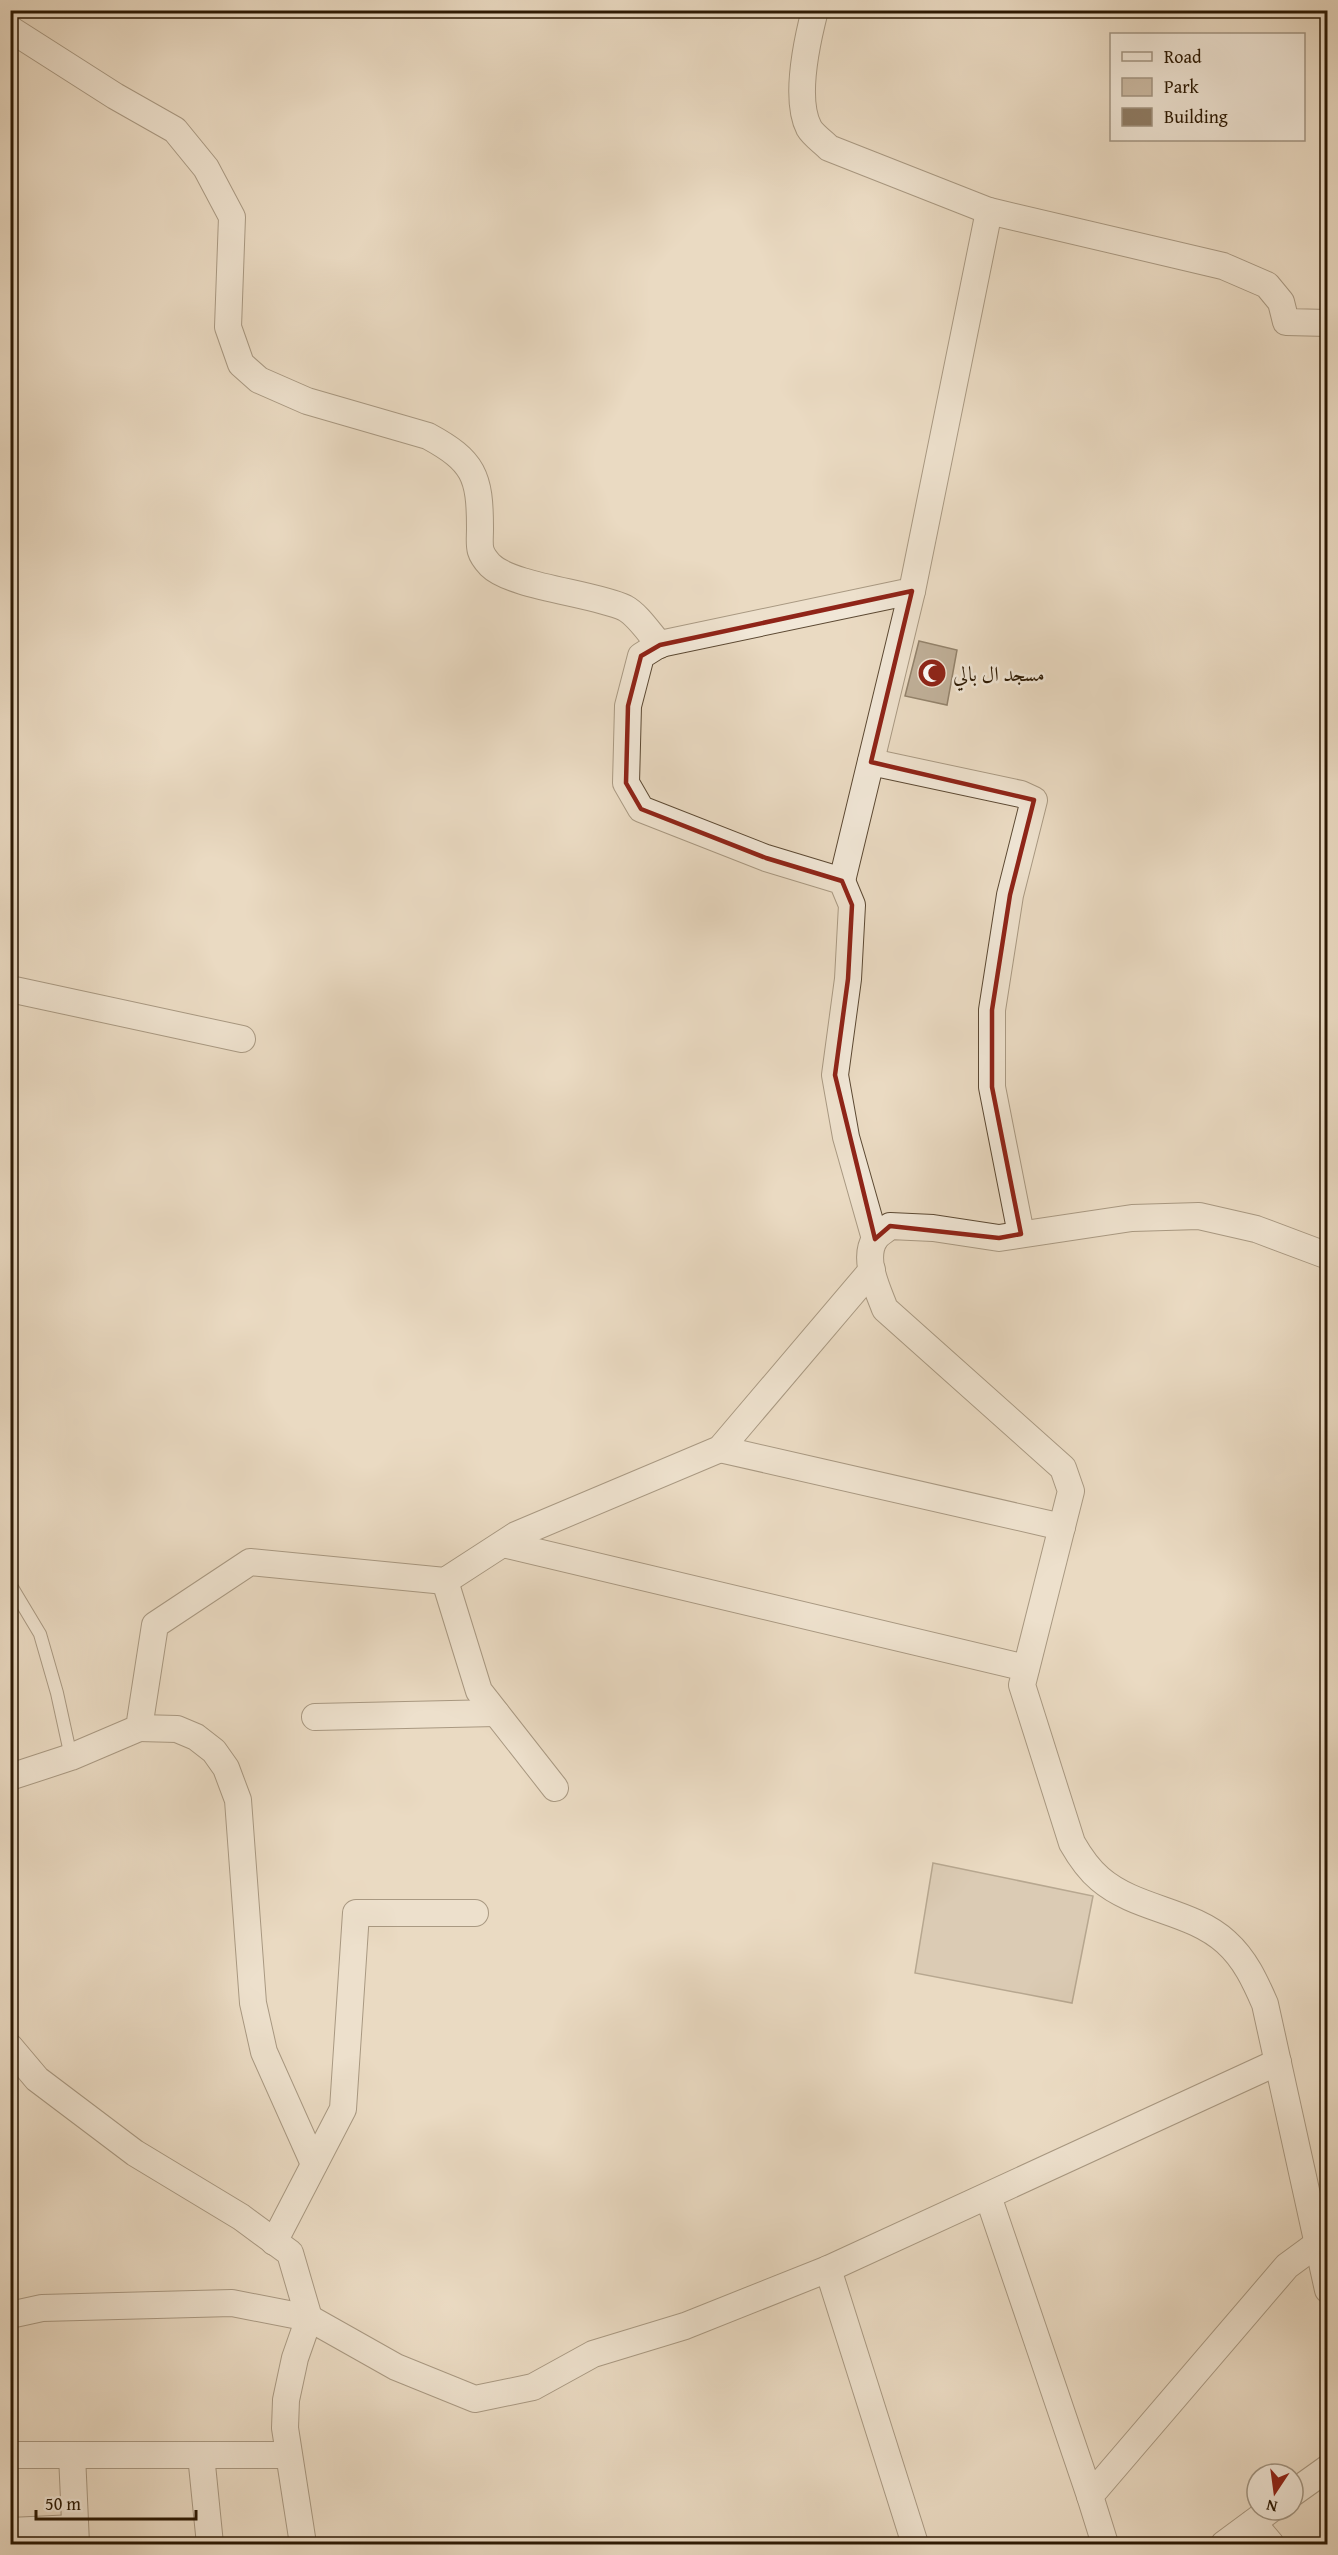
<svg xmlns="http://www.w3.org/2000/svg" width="1338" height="2555" font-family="'Gentium Book Plus',Amiri,serif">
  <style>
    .green { fill: #cab9a2; stroke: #7b6952; stroke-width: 1.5 }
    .building { fill: #8f7d66; stroke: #2c1903; stroke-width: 1.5 }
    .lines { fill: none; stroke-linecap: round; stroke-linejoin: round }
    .service-casing { stroke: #5c4933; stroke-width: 14 }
    .minor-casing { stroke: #5c4933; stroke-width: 28 }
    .service { stroke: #f1e7d7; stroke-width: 12 }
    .minor { stroke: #f1e7d7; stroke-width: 26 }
    .marked { fill: none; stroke: #8f2418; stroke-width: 4.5; stroke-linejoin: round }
    .labels { text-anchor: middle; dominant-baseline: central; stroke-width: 5; stroke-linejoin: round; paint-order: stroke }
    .poi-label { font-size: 21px; fill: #2c1903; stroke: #f1e7d7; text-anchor: start }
  </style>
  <rect width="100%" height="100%" fill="#eadac2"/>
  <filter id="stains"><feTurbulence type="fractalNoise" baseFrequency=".00333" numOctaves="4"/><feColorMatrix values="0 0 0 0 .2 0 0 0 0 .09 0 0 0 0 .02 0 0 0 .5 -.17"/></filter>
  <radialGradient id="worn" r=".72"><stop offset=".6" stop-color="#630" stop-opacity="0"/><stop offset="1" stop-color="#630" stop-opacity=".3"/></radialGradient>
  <path class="green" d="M 933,1863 L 1093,1896 L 1072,2003 L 915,1973 Z"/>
  <path class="building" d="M 919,641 L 957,650 L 947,705 L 905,696 Z"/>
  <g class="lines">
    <g class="service-casing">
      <path id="service" d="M 10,1584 L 40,1634 L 57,1693 L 71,1757"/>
    </g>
    <g class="minor-casing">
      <g id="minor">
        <path d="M 815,10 C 807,41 794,99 809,128 C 813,135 823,142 829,148 L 989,211 L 1223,266 L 1267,285 L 1281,302 L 1286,322 L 1328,323"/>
        <path d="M 10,29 L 115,96 L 175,130 L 206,168 L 232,217 L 228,327 L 241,364 L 259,380 L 307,401 L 428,436 C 474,461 480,476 480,528 C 480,546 477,551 490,565 C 512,587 593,593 625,608 C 638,615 650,634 660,645"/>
        <path d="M 871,762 L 1021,794 L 1034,800 L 1010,895 L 992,1010 L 992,1087 L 1021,1234"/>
        <path d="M 842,881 L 912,591"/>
        <path d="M 10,989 L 242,1039"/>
        <path d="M 875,1239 L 846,1137 L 835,1075 L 848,979 L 852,905 L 842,881 L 766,858 L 641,809 L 626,783 L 628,706 L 641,656 L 660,644 L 912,591 L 989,211"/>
        <path d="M 1328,1256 L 1256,1229 L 1199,1216 L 1132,1218 L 999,1238 L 933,1228 L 890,1226 C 886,1230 878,1234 875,1239 C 862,1259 878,1290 885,1309 L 1063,1468 L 1071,1491 L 1022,1685 L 1072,1843 C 1080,1857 1088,1869 1100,1879 C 1136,1910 1191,1910 1226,1942 C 1245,1959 1255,1981 1265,2004 L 1328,2290"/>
        <path d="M 720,1449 L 1062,1527"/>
        <path d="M 503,1544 L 1026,1668"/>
        <path d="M 445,1581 L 479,1691 L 555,1788"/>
        <path d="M 315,1717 L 496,1713"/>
        <path d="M 139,1728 L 177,1729 L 196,1737 L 214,1751 L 226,1768 L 238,1800 L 253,2003 L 264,2052 L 314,2164"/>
        <path d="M 10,1777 L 71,1757 L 139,1728 L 155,1625 L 250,1562 L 445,1581 L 516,1535 L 720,1449 L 872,1270"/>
        <path d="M 10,2047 L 37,2079 L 135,2153 L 241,2217 L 290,2253 L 309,2318 L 295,2358 L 286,2400 L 285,2428 L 303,2544"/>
        <path d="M 988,2196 L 1090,2496"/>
        <path d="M 274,2242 L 343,2109 L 356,1913 L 475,1913"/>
        <path d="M 828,2269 L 915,2544"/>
        <path d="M 10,2315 L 42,2308 L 232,2303 L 309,2318 L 396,2367 L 475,2399 L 533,2387 L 593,2354 L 685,2326 L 828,2269 L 1278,2062"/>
        <path d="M 10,2455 L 288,2455"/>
        <path d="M 72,2455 L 76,2544"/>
        <path d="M 201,2455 L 210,2544"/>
        <path d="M 1293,2493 L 1328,2468"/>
        <path d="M 1253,2523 L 1271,2544"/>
        <path d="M 10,2531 L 75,2528"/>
        <path d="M 1105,2544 L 1090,2496 L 1287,2266 L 1317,2244"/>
        <path d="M 1224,2544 L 1270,2510"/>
      </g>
    </g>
    <use href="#service" class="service"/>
    <use href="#minor" class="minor"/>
  </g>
  <path d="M0 0H1338V2555H0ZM 912,591 L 871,762 L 1034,800 L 1010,895 L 992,1010 L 992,1087 L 1021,1234 L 999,1238 L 890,1226 L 875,1239 L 835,1075 L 848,979 L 852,905 L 842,881 L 766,858 L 641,809 L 626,783 L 628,706 L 641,656 L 660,645 Z" fill="#eadac2" fill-opacity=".55" fill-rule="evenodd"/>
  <path class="marked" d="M 912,591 L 871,762 L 1034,800 L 1010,895 L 992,1010 L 992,1087 L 1021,1234 L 999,1238 L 890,1226 L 875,1239 L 835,1075 L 848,979 L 852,905 L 842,881 L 766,858 L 641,809 L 626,783 L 628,706 L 641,656 L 660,645 Z"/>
  <defs>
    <g id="mosque-disc" transform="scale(1.5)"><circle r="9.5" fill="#8f2418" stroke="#f1e7d7"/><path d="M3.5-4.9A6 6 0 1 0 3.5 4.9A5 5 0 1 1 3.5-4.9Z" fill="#fff"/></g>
  </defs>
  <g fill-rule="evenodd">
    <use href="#mosque-disc" x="932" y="673"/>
  </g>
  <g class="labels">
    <g class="poi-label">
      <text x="953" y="673">مسجد ال بالي</text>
    </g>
  </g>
  <rect width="1338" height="2555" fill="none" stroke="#eadac2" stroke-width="36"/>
  <rect x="12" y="12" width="1314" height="2531" fill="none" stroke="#2c1903" stroke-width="3"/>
  <rect x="18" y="18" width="1302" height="2519" fill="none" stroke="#2c1903" stroke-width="1.5"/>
  <rect x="1110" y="33" width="195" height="108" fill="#f1e7d7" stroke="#a29582" stroke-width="1.5"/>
  <rect x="1122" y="52" width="30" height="9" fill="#f1e7d7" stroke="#a29582" stroke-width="1.5"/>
  <text x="1164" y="63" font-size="18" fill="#2c1903">Road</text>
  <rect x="1122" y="78" width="30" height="18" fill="#cab9a2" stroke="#a29582" stroke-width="1.5"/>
  <text x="1164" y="93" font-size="18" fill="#2c1903">Park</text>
  <rect x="1122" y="108" width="30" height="18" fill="#8f7d66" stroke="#a29582" stroke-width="1.5"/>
  <text x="1164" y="123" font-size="18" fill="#2c1903">Building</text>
  <g transform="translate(1275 2492) rotate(193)"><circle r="28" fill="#f1e7d7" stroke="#a29582" stroke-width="1.5"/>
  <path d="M0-4.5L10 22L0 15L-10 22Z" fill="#8f2418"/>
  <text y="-9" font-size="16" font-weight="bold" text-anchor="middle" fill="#2c1903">N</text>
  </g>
  <path d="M36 2510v9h160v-9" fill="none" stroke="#2c1903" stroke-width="3"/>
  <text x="45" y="2510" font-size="18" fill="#2c1903" stroke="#f1e7d7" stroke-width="4.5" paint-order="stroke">50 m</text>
  <rect width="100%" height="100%" filter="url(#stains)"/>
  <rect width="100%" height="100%" fill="url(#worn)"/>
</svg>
